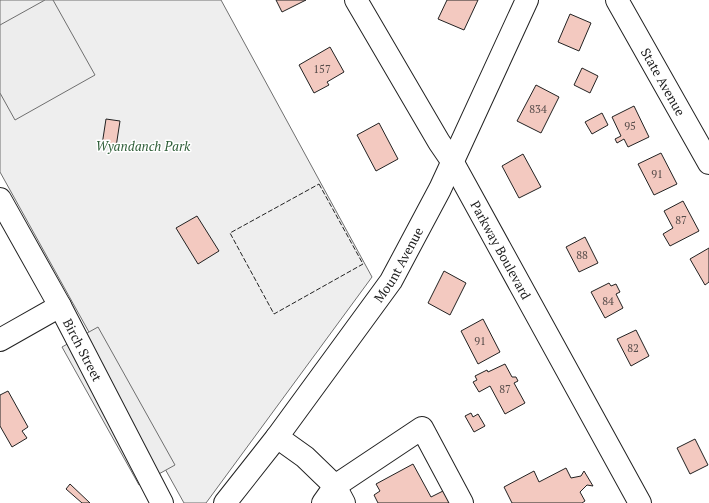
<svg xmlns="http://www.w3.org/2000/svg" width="709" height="503" font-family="'PT Serif',serif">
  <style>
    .green { fill: #eee; stroke: #6f6f6f }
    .parking { fill: #ededed; stroke: #6f6f6f }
    .building { fill: #f3c9c0; stroke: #222 }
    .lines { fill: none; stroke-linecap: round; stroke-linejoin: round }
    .minor-casing { stroke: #222; stroke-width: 24 }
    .minor { stroke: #fff; stroke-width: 22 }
    .fence { stroke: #222; stroke-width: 1; stroke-dasharray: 5 2; stroke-linecap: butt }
    .labels { text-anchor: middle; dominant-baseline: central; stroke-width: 3; stroke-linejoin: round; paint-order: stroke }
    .number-label { font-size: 11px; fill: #564c4a }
    .street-label { font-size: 13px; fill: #222; stroke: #fff }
    .park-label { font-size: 13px; font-style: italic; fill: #2f5e38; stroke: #fff }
  </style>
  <rect width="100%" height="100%" fill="#fff"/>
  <path class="green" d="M 0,0 L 221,0 L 372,277 L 206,503 L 184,503 L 0,172 Z"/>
  <g class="parking">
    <path d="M 45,0 L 53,0 L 95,75 L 15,120 L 0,93 L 0,25 Z"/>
    <path d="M 98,327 L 175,465 L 139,485 L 62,347 Z"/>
  </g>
  <g class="building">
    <path d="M 276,0 L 306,0 L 282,12 Z"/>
    <path d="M 447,0 L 478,0 L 464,30 L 438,19 Z"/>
    <path d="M 570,14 L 591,23 L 579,51 L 558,42 Z"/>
    <path d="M 330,47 L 344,72 L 327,82 L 329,85 L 314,93 L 299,65 Z"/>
    <path d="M 582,68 L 598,76 L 590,93 L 574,85 Z"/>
    <path d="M 536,85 L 559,97 L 541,133 L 517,121 Z"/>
    <path d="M 634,106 L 649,137 L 628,147 L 624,139 L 617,143 L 615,139 L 621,136 L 612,117 Z"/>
    <path d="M 602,113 L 608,125 L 592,134 L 585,122 Z"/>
    <path d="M 106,119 L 120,121 L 116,147 L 102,145 Z"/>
    <path d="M 379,123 L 398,159 L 376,171 L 357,135 Z"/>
    <path d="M 661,153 L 677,184 L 654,195 L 638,164 Z"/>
    <path d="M 523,154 L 541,187 L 519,198 L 502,166 Z"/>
    <path d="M 683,201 L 699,231 L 670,246 L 663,234 L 673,228 L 664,211 Z"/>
    <path d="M 197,216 L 219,251 L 198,264 L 176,228 Z"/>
    <path d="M 585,237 L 598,263 L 579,272 L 566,247 Z"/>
    <path d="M 709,248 L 709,282 L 705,285 L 690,259 Z"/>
    <path d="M 444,271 L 466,283 L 450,315 L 428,303 Z"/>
    <path d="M 609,283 L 611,286 L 616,284 L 620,292 L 616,294 L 623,308 L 605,318 L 591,292 Z"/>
    <path d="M 483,319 L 500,352 L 478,364 L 461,331 Z"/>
    <path d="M 636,330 L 649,356 L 631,366 L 617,339 Z"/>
    <path d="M 505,364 L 512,377 L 516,377 L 518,381 L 514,383 L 525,403 L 505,414 L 490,386 L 479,392 L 473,382 L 477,380 L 475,376 L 487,370 L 488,372 Z"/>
    <path d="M 8,391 L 28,427 L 22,431 L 27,438 L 12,447 L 0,426 L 0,395 Z"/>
    <path d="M 471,413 L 473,417 L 478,414 L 485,426 L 474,432 L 465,416 Z"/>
    <path d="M 695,439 L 708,465 L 690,474 L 677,448 Z"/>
    <path d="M 413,464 L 431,497 L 445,490 L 452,503 L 378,503 L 374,495 L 380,491 L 376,484 Z"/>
    <path d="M 566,468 L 571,478 L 581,476 L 584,471 L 593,486 L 587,485 L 580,492 L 585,501 L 582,503 L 512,503 L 504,487 L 534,471 L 539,482 Z"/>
    <path d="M 70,484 L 90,503 L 82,503 L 66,489 Z"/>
  </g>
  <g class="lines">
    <g class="minor-casing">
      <g id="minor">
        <path id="s1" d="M 356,0 L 439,142 L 452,161 L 640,503"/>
        <path id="s2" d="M 617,0 L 709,163"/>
        <path id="s3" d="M 0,199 L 60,306 L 162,503"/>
        <path d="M 0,340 L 60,306"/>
        <path d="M 277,437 L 305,457 L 335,486 L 422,428 L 462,503"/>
        <path id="s4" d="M 225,503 L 277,437 L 391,281 L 440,189 L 527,0"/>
        <path d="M 323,503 L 335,486 L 344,503"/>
      </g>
    </g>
    <use href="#minor" class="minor"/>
    <path class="fence" d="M 319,184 L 363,264 L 274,314 L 230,233 Z"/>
  </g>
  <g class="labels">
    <g class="number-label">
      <text x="322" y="69">157</text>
      <text x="538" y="109">834</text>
      <text x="630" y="126">95</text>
      <text x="657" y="174">91</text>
      <text x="681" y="220">87</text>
      <text x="582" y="255">88</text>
      <text x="608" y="301">84</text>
      <text x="480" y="341">91</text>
      <text x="633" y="348">82</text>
      <text x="505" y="389">87</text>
    </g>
    <g class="street-label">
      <text stroke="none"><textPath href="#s2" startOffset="94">State Avenue</textPath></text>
      <text stroke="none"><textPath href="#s1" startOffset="289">Parkway Boulevard</textPath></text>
      <text stroke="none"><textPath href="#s4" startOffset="295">Mount Avenue</textPath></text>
      <text stroke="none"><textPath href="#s3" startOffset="172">Birch Street</textPath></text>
    </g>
    <g class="park-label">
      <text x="143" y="146">Wyandanch Park</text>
    </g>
  </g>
</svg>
